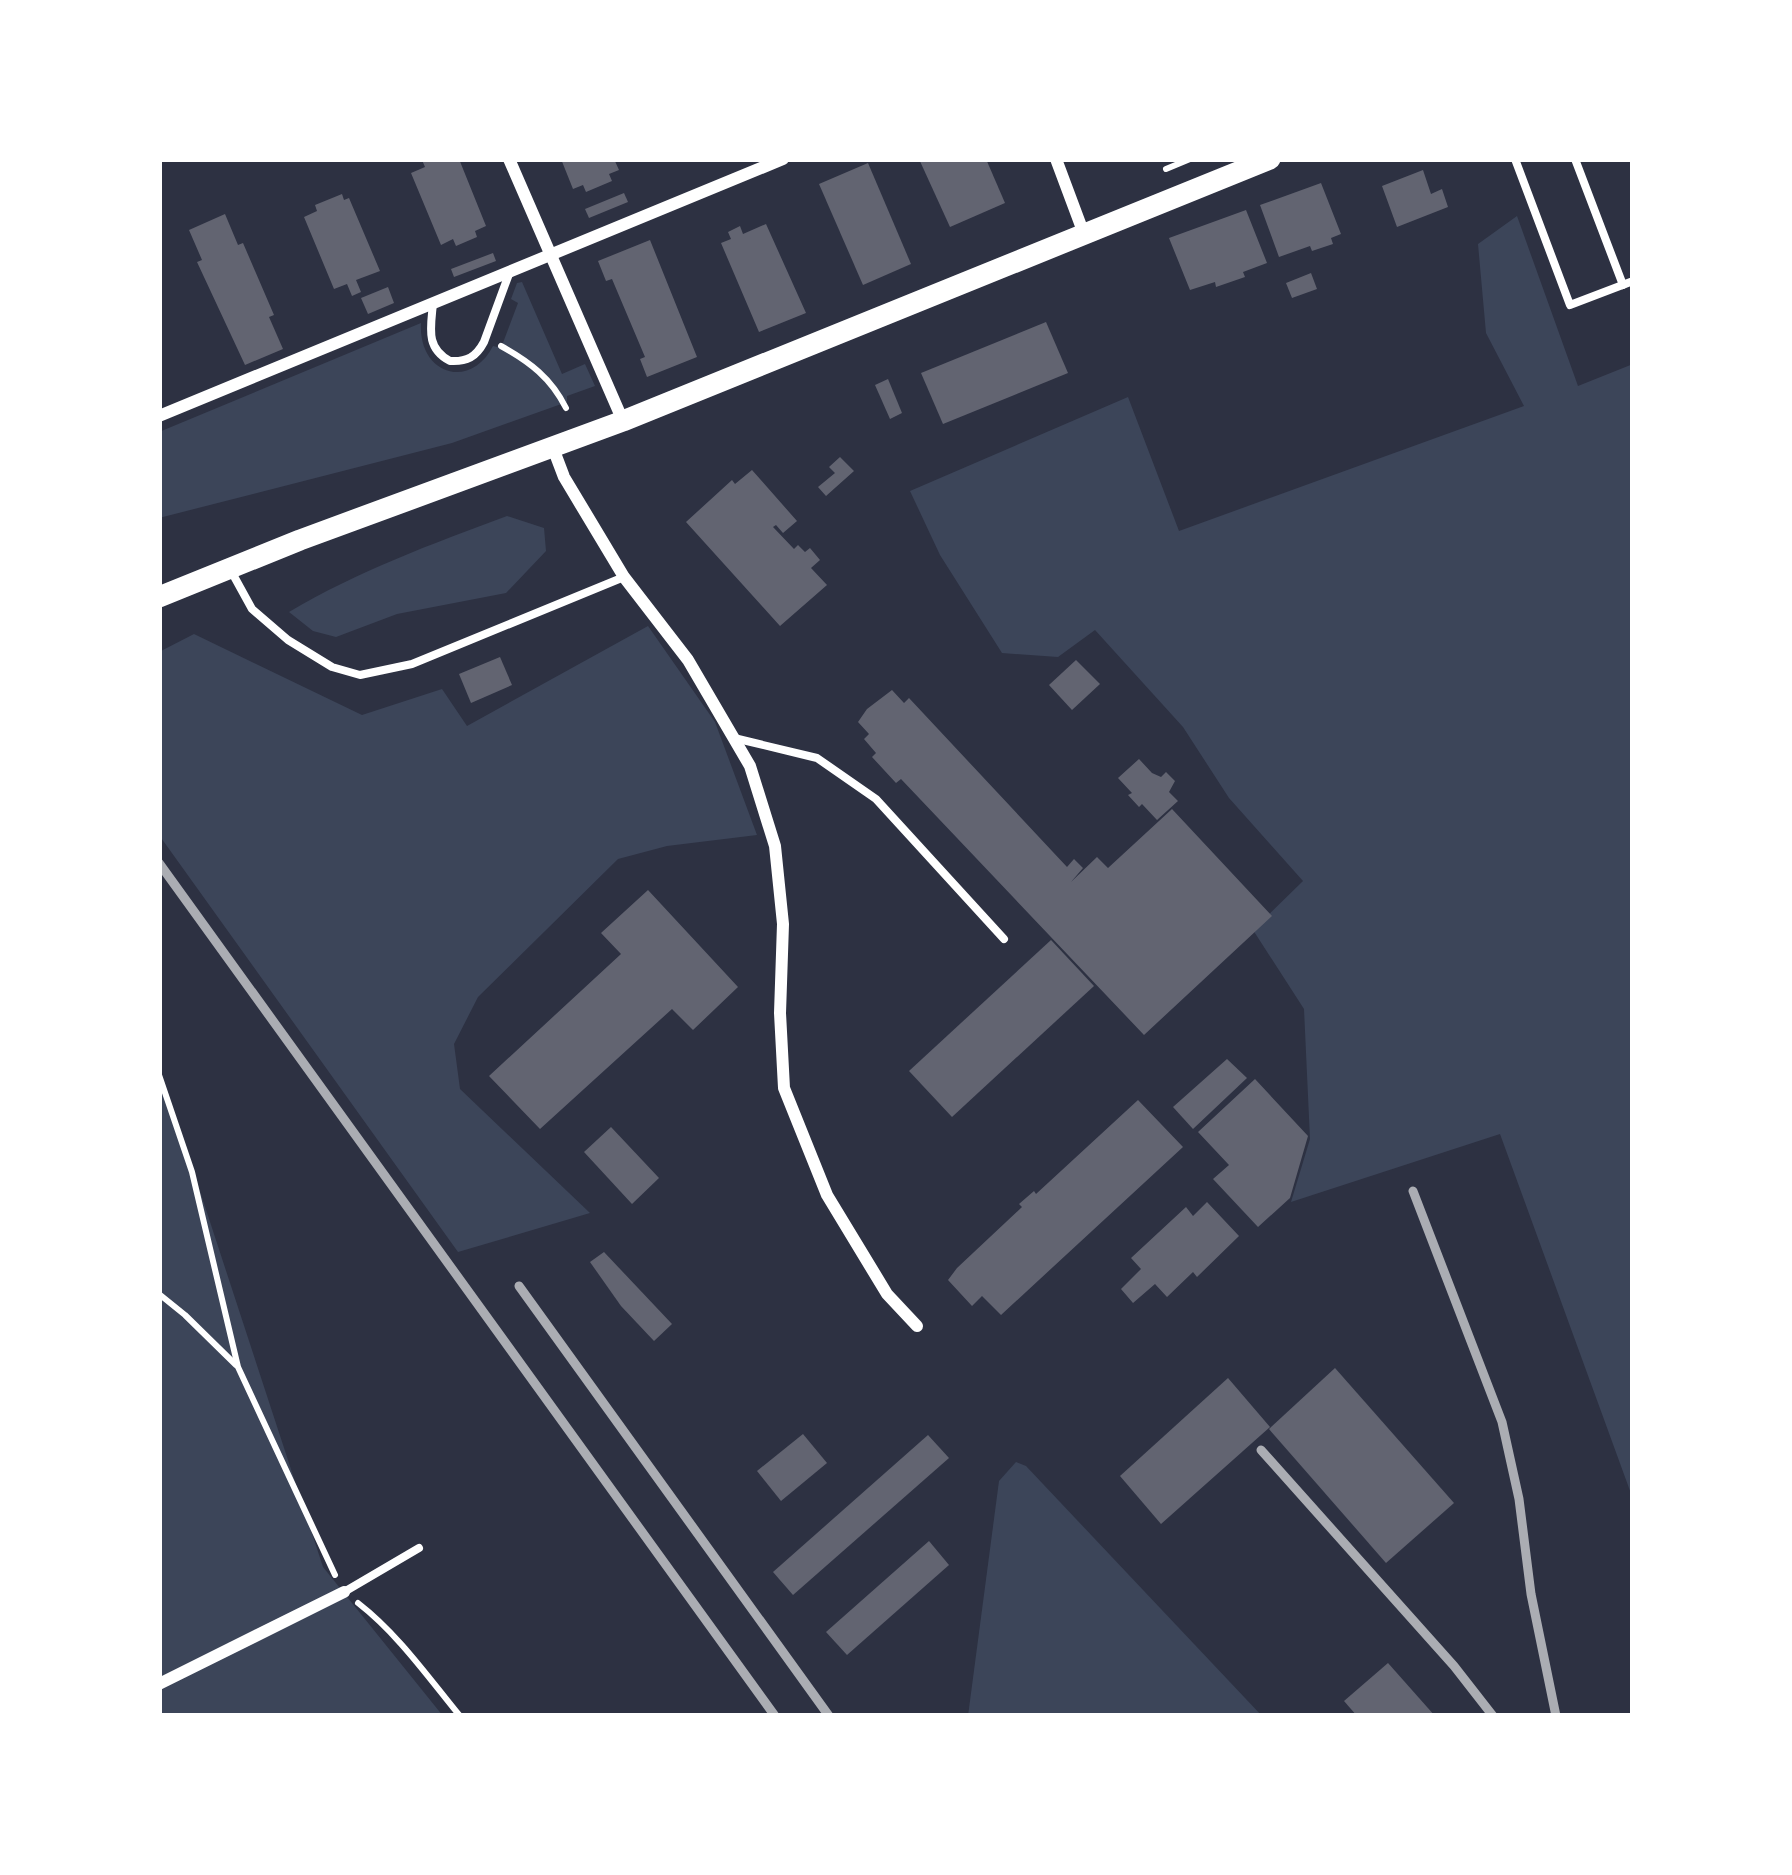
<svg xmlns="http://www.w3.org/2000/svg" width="1792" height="1875" font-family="'Alegreya Sans',sans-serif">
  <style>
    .green { fill: #3c4559 }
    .building { fill: #626471 }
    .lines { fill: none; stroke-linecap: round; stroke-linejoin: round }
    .path { stroke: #fff; stroke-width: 6 }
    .service { stroke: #fff; stroke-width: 8 }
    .minor { stroke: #fff; stroke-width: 12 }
    .tertiary { stroke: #fff; stroke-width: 21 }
    .rail { stroke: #abadb3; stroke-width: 9 }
  </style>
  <rect width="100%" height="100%" fill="#2d3142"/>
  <g class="green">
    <path d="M 1517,216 L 1578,386 L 1633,364 L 1633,1499 L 1500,1134 L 1291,1202 L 1310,1139 L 1304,1009 L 1253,930 L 1303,881 L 1229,798 L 1183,727 L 1095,630 L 1058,657 L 1002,653 L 940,555 L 910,491 L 1128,397 L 1179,531 L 1524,406 L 1486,333 L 1478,244 Z"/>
    <path d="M 522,282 L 562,374 L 585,364 L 595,386 L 567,396 L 567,402 L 452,443 L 159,518 L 159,432 L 421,323 C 418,374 470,391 493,346 L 501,348 L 518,303 L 511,299 L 517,283 Z"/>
    <path d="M 507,516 L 544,528 L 546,551 L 506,593 L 397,614 L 336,637 L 313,631 L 289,612 C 358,571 432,544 507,516 Z"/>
    <path d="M 648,626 L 715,722 L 757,835 L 667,846 L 618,859 L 478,997 L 454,1044 L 460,1089 L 590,1213 L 458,1252 L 159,835 L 159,652 L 194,634 L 362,715 L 442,689 L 467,726 Z"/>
    <path d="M 159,1066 L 323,1567 L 443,1716 L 159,1716 Z"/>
    <path d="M 1016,1462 L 1026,1466 L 1262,1716 L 968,1716 L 999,1481 Z"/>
  </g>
  <g class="building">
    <path d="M 426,159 L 459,159 L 486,226 L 475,231 L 477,237 L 456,246 L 453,239 L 441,245 L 411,173 L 425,167 L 422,160 Z"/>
    <path d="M 561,159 L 614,159 L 619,170 L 609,174 L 612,181 L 586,192 L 583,185 L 573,189 Z"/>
    <path d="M 919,159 L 986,159 L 1005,203 L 950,227 Z"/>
    <path d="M 868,163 L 911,264 L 863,285 L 819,184 Z"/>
    <path d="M 1423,170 L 1431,194 L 1442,189 L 1448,207 L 1397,227 L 1382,186 Z"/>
    <path d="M 1321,183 L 1341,234 L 1331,238 L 1333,244 L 1312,251 L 1310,246 L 1279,257 L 1260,205 Z"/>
    <path d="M 624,193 L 628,202 L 589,218 L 585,209 Z"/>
    <path d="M 342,194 L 344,200 L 349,198 L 380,271 L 356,280 L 361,292 L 352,296 L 347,284 L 334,289 L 304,217 L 317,211 L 315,205 Z"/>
    <path d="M 1246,210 L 1267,263 L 1243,272 L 1245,277 L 1216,287 L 1215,282 L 1190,290 L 1169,238 Z"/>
    <path d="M 225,214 L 238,245 L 243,243 L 274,315 L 269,317 L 283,349 L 245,365 L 197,262 L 202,260 L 189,230 Z"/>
    <path d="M 766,224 L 806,313 L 759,332 L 721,243 L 731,239 L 728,232 L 740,226 L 743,234 Z"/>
    <path d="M 650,240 L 697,357 L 647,377 L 640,359 L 645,357 L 612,279 L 606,281 L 598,261 Z"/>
    <path d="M 493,253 L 496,261 L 454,277 L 451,269 Z"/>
    <path d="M 1311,273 L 1317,289 L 1292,298 L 1286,283 Z"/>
    <path d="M 388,287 L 394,303 L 368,314 L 361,298 Z"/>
    <path d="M 1046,322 L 1068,373 L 943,424 L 921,373 Z"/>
    <path d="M 888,379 L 902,413 L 890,419 L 875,385 Z"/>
    <path d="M 840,457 L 854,471 L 826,496 L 818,487 L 835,473 L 829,467 Z"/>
    <path d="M 752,470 L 797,521 L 783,533 L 776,525 L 773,527 L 794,549 L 798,545 L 805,552 L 810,548 L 820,560 L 811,568 L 827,585 L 780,626 L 686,522 L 732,480 L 735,484 Z"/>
    <path d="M 500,657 L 512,685 L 471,703 L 459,674 Z"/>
    <path d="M 1076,660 L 1100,684 L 1072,710 L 1049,685 Z"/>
    <path d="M 892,690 L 904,703 L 909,698 L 1067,867 L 1074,859 L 1083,868 L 1071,882 L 1097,857 L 1108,868 L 1172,809 L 1272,916 L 1144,1035 L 901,779 L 896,783 L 872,757 L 876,753 L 864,739 L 869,734 L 858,722 L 867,709 Z"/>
    <path d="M 1139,759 L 1152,773 L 1161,777 L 1166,772 L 1175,781 L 1169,792 L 1178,801 L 1157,820 L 1142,804 L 1139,807 L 1128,795 L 1132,793 L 1118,778 Z"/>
    <path d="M 648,890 L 738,987 L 693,1030 L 672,1009 L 540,1129 L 489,1076 L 621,954 L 601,933 Z"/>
    <path d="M 1051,940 L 1094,986 L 952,1117 L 909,1071 Z"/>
    <path d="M 1227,1059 L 1247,1078 L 1193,1129 L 1173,1107 Z"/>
    <path d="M 1255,1079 L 1308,1136 L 1290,1198 L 1258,1227 L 1213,1179 L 1229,1165 L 1198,1132 Z"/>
    <path d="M 1138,1100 L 1183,1147 L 1001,1315 L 982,1296 L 972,1306 L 948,1280 L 957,1268 L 1022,1207 L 1019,1204 L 1034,1191 L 1036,1194 Z"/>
    <path d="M 611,1127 L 659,1178 L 632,1204 L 584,1152 Z"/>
    <path d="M 1207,1202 L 1239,1236 L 1197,1277 L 1193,1272 L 1167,1297 L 1155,1284 L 1133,1303 L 1121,1289 L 1141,1269 L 1131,1258 L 1186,1207 L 1193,1216 Z"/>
    <path d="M 604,1252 L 672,1324 L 654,1341 L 621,1306 L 590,1262 Z"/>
    <path d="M 1335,1368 L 1454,1503 L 1386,1563 L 1269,1429 Z"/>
    <path d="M 1228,1378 L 1270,1427 L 1161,1524 L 1120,1476 Z"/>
    <path d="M 803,1434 L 827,1463 L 781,1501 L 757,1471 Z"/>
    <path d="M 928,1435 L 949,1458 L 793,1595 L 773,1572 Z"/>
    <path d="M 929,1541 L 949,1565 L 847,1655 L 826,1632 Z"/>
    <path d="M 1388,1663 L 1435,1716 L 1357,1716 L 1344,1701 Z"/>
  </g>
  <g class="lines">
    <g class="path">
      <path d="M 1166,169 L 1190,159"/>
      <path d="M 501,346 C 530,362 551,378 566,408"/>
      <path d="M 159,1075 L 192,1172 L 238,1367 L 335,1575"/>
      <path d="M 159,1294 L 185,1315 L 236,1365"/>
      <path d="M 358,1603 C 398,1634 428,1677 460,1716"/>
    </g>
    <g class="service">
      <path d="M 1515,159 L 1570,305 L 1633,281"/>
      <path d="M 1575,159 L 1623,285"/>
      <path d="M 433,303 C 431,327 425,348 450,361 C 467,362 476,357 484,342 L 509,274"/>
      <path d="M 230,569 L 252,609 L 288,640 L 332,667 L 360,675 L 412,664 L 624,577"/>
      <path d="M 734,738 L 817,758 L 876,799 L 1004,939"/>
      <path d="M 344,1592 L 419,1548"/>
    </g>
    <g class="minor">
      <path d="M 509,159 L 623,421"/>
      <path d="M 1056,159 L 1084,234"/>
      <path d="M 159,416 L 783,159"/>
      <path d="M 553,448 L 564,477 L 624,577 L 688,660 L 750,766 L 775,846 L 783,924 L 780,1013 L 784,1088 L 827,1195 L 887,1294 L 917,1326"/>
      <path d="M 159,1684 L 344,1592"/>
    </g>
    <path class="tertiary" d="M 159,597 L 300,540 L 623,421 L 1270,159"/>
    <g class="rail">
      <path d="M 159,863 L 775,1716"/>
      <path d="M 1413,1191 L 1502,1422 L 1519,1499 L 1531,1594 L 1556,1716"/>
      <path d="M 519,1286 L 829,1716"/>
      <path d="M 1261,1450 L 1454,1666 L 1493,1716"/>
    </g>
  </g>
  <rect width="1792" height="1875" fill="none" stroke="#ffffff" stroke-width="324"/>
</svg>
